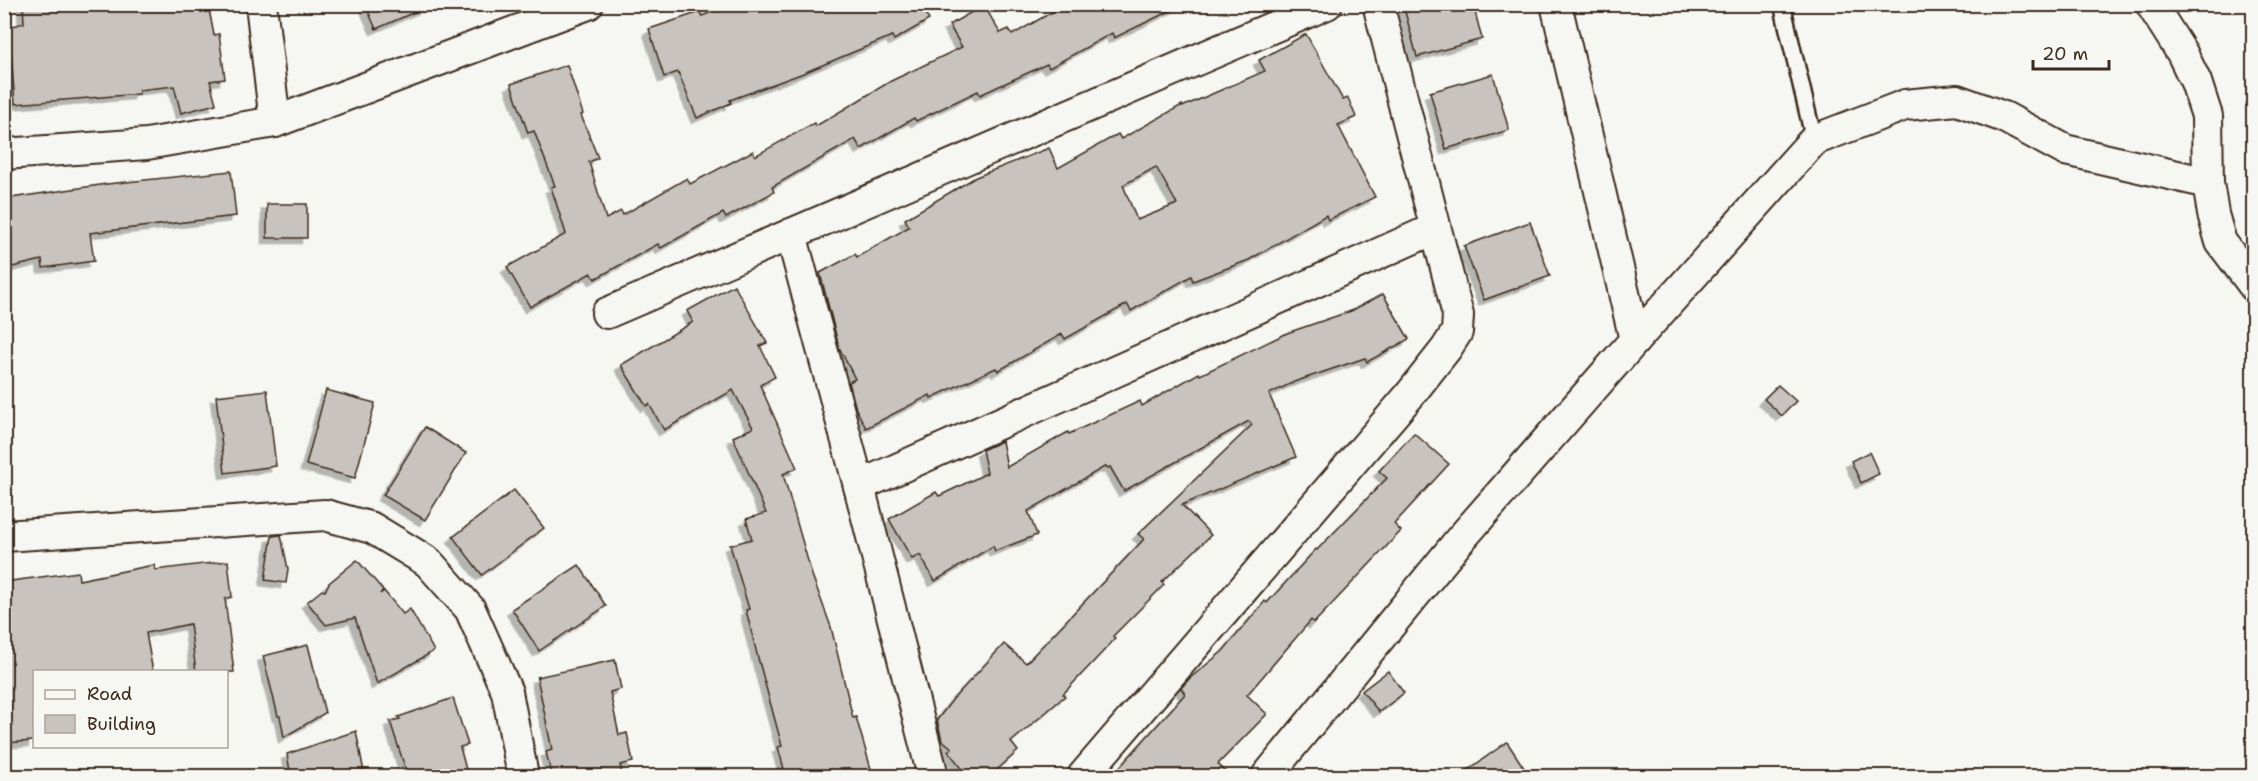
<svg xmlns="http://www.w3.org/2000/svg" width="2258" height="781" font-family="'Shantell Sans',sans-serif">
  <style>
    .building { fill: #c8c3be; stroke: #3b2a1e; stroke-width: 1.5; fill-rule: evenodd; filter: url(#shadow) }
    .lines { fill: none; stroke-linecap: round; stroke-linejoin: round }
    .lane-casing { stroke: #3b2a1e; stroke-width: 20 }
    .street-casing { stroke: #3b2a1e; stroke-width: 34 }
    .lane { stroke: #f6f6f2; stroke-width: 15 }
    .street { stroke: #f6f6f2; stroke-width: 30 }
  </style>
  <defs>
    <filter id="shadow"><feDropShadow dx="-5.5" dy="5.5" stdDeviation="0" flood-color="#0004"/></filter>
  </defs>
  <rect width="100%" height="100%" fill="#f6f6f2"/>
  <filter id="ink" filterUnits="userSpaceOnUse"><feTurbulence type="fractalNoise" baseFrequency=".0167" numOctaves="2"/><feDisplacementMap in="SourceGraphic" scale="12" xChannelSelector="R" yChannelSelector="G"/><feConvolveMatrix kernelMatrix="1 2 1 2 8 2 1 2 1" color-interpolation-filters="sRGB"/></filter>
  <g filter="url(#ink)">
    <g class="building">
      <path d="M 23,4 L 208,4 L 214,35 L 219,34 L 225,79 L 210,81 L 216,104 L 181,113 L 174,86 L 139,90 L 139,94 L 15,104 L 9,27 L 24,23 Z"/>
      <path d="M 365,4 L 433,4 L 376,29 Z"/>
      <path d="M 732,4 L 920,4 L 929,20 L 894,40 L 892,36 L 801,74 L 730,100 L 731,103 L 697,118 L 678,72 L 664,77 L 649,29 L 700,12 L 702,16 Z"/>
      <path d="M 1066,4 L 1184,4 L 1114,38 L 1112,33 L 1049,68 L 1047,64 L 980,95 L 978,91 L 916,121 L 914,118 L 861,149 L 855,139 L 772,187 L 774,192 L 726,218 L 723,213 L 661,248 L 658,244 L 595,279 L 591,273 L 530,307 L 507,267 L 566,234 L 551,187 L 555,186 L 534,131 L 528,133 L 511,84 L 567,65 L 583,114 L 581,115 L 598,158 L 589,162 L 606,219 L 621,211 L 623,215 L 687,178 L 690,184 L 753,151 L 755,156 L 814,123 L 816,126 L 891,81 L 962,47 L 949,25 L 984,5 L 1000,33 L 1009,29 L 1012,35 Z"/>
      <path d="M 1403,4 L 1473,4 L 1482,39 L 1417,57 Z"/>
      <path d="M 1306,34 L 1343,100 L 1348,98 L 1356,117 L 1338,125 L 1375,197 L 1328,220 L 1326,215 L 1249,260 L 1193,281 L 1191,276 L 1131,311 L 1127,304 L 1065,339 L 1062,334 L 998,371 L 996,368 L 931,398 L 930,395 L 866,428 L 856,409 L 849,382 L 855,379 L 839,347 L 820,273 L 855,254 L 857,257 L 909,227 L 905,219 L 976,177 L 1049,148 L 1058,168 L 1118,134 L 1121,139 L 1182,105 L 1182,107 L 1265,71 L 1259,60 ZM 1156,167 L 1177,204 L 1137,220 L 1123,185 Z"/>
      <path d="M 1493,74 L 1509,130 L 1446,149 L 1430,92 Z"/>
      <path d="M 231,171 L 236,216 L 90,233 L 94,261 L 43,268 L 42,260 L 4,269 L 4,199 L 107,184 Z"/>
      <rect x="267" y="204" width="40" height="34"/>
      <path d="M 1530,222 L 1550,276 L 1484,300 L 1464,246 Z"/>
      <path d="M 734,285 L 767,343 L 760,346 L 775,377 L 760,385 L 797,468 L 783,474 L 812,575 L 831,627 L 853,718 L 856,717 L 871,769 L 848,777 L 786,777 L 778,747 L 782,746 L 757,654 L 746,610 L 749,609 L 730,545 L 752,539 L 746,519 L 766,513 L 733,437 L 753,428 L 733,390 L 664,430 L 649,404 L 646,406 L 621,365 L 693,322 L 687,311 Z"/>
      <path d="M 1383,294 L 1409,339 L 1367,362 L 1365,358 L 1294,382 L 1269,394 L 1296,457 L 1182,505 L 1211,535 L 1162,582 L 1164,585 L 1113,636 L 1115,639 L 1063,694 L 1065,696 L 1011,742 L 1018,751 L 989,777 L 969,777 L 948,751 L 952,748 L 942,740 L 937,720 L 953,699 L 1004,644 L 1026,663 L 1144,539 L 1138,534 L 1252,425 L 1249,421 L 1124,491 L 1110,467 L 1107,468 L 1106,466 L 1028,511 L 1037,535 L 995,551 L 993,546 L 935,581 L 920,555 L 912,559 L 889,519 L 936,492 L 939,496 L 987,473 L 982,450 L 1002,441 L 1007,467 L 1068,432 L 1069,434 L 1140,401 L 1142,406 L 1199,373 L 1200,375 L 1287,333 L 1351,311 Z"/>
      <path d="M 1778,385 L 1796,401 L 1782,416 L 1764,399 Z"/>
      <path d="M 267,390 L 276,466 L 225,473 L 216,396 Z"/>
      <path d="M 326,390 L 375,403 L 355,478 L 306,465 Z"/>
      <path d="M 425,427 L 466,453 L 425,520 L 383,495 Z"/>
      <path d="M 1414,433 L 1449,464 L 1394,524 L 1401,531 L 1314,623 L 1311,620 L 1247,695 L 1267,714 L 1218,764 L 1231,777 L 1111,777 L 1185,694 L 1181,688 L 1189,679 L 1223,651 L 1265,601 L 1267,603 L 1316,549 L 1317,550 L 1387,478 L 1379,471 Z"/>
      <path d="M 1869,452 L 1879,474 L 1861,483 L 1851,461 Z"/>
      <path d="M 514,490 L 544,528 L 482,575 L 453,537 Z"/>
      <path d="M 281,535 L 288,569 L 286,583 L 265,580 L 272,536 Z"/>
      <path d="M 357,560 L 383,590 L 380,594 L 384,591 L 403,614 L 410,609 L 434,651 L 377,684 L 355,618 L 326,625 L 307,602 L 322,590 L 325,591 L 329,583 Z"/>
      <path d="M 228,561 L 232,597 L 225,599 L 234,672 L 196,672 L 190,624 L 146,633 L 153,672 L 34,672 L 34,741 L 4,743 L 4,582 L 78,572 L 79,580 L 154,565 L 155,570 Z"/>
      <path d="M 579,565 L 606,606 L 539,651 L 512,609 Z"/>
      <path d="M 308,645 L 325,713 L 284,737 L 280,716 L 278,716 L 263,656 Z"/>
      <path d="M 615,660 L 621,689 L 610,692 L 619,735 L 627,733 L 633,762 L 620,765 L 623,777 L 552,777 L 546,752 L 552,750 L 537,677 Z"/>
      <path d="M 1388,671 L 1404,693 L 1379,712 L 1362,691 Z"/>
      <path d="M 453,698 L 468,745 L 460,747 L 468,777 L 408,777 L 390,721 L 400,719 L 398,717 Z"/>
      <path d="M 356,731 L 364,772 L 337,777 L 291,777 L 287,754 Z"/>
      <path d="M 1507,742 L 1530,777 L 1458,777 Z"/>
    </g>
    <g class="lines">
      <g class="lane-casing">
        <path id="lane" d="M 1782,4 L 1814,140"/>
      </g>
      <g class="street-casing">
        <g id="street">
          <path d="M 261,4 L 275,122"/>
          <path d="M 2151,4 L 2182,53 L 2196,82 L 2207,116 L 2208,183 L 2213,214 L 2221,242 L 2254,286"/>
          <path d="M 4,154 L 147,144 L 275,122 L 588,4"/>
          <path d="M 791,234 L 859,486 L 933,776"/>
          <path d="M 607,313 L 1327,4"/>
          <path d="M 1635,340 L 1814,140 L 1905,105 L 1957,100 L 2004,117 L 2065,150 L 2208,183"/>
          <path d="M 859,486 L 1434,229"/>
          <path d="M 4,536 L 325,515 L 372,528 L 428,562 L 470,609 L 507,692 L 523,776"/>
          <path d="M 1083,776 L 1409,396 L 1446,349 L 1457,332 L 1458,315 L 1378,4"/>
          <path d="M 1267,776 L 1458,542 L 1635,340 L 1556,4"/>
        </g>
      </g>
      <use href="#lane" class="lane"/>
      <use href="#street" class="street"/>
    </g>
  </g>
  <rect width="2258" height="781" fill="none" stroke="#f6f6f2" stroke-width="24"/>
  <rect x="12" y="12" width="2234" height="757" fill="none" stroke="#3b2a1e" stroke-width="2" filter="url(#ink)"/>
  <rect x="33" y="670" width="195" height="78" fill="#f6f6f2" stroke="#aba49d" stroke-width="1.5"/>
  <rect x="45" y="690" width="30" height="9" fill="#f6f6f2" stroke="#aba49d" stroke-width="1.5"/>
  <text x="87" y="700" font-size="18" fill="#3b2a1e">Road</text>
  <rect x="45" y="715" width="30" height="18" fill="#c8c3be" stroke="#aba49d" stroke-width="1.5"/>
  <text x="87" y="730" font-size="18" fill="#3b2a1e">Building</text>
  <path d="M2033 60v9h76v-9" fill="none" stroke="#3b2a1e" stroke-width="3"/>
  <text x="2042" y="60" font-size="18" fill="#3b2a1e" stroke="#f6f6f2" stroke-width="4.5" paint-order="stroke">20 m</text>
</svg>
